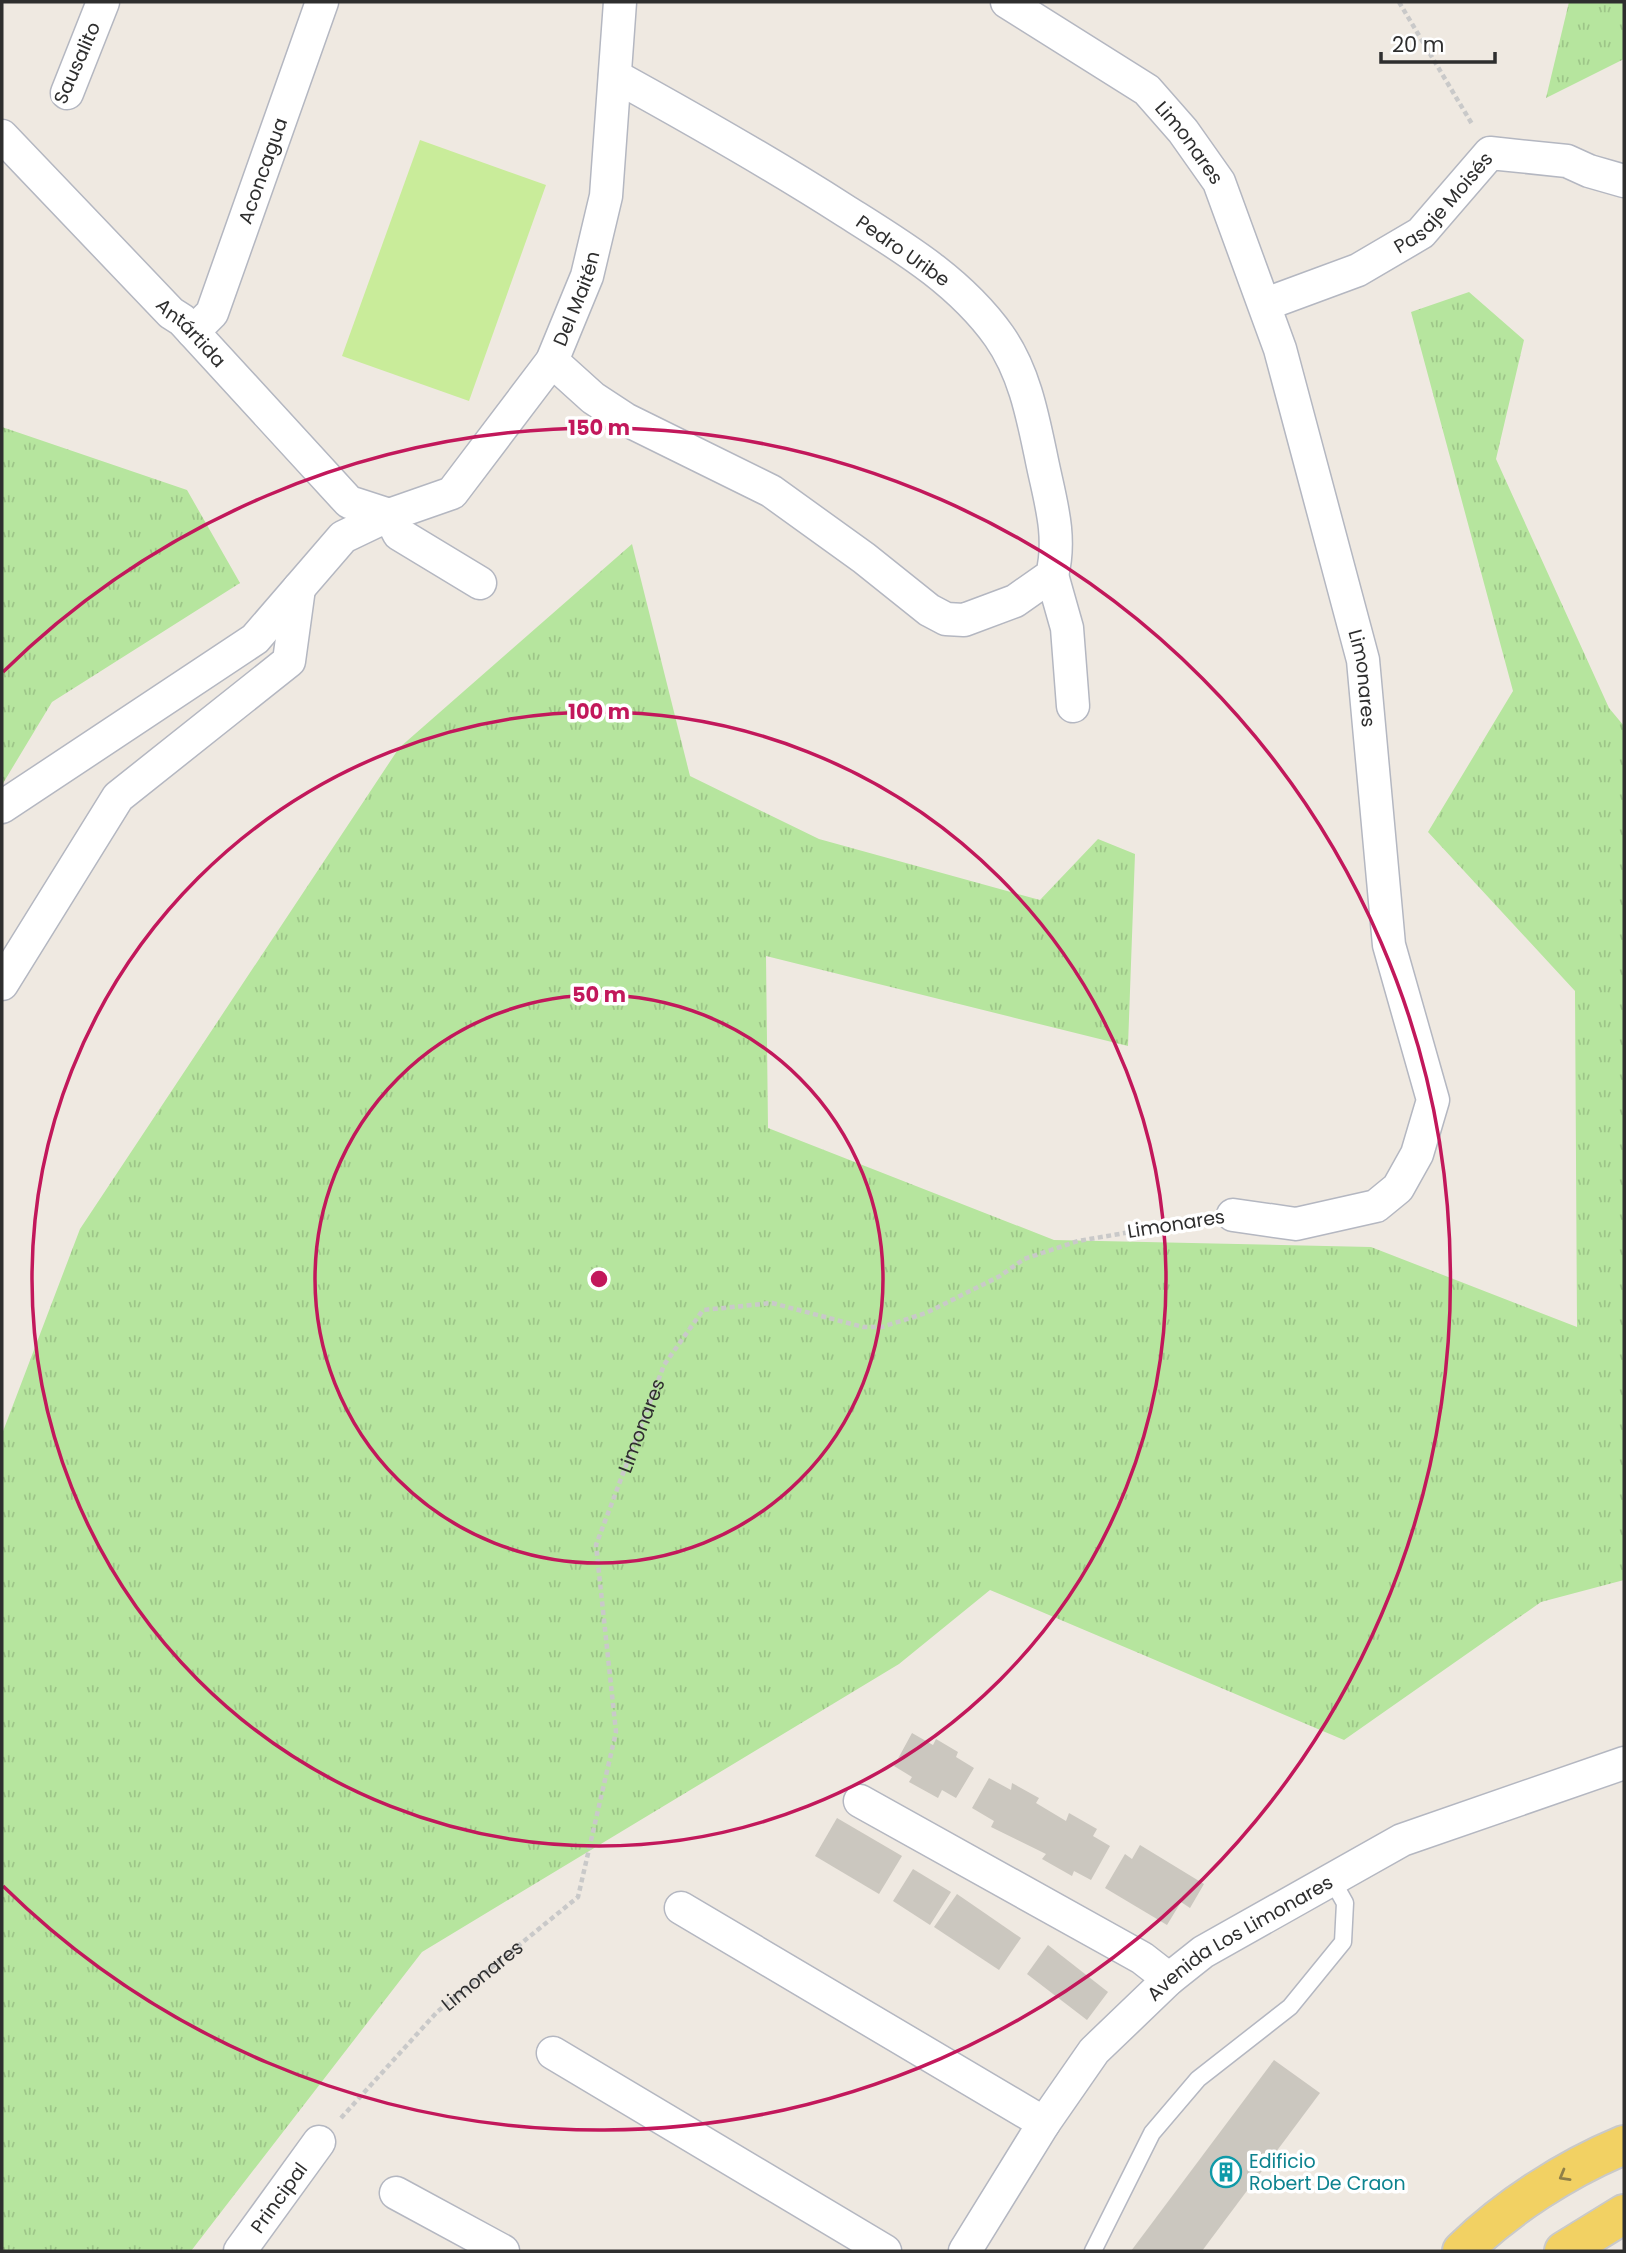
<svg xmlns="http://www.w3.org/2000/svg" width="1626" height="2253" font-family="Poppins,sans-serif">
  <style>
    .grass { fill: url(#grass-tufts) }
    .pitch { fill: #c9ec9a }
    .building { fill: #cbc7bf }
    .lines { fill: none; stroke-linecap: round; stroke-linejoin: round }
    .service-casing { stroke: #b4b7c1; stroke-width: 19 }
    .minor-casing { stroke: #b4b7c1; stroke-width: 35 }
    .primary-casing { stroke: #c9c9c9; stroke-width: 42 }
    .path { stroke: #c9c9c9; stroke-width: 4.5; stroke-dasharray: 5 3.5; stroke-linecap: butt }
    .service { stroke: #fff; stroke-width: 16 }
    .minor { stroke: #fff; stroke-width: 32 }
    .primary { stroke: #f2d163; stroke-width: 38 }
    .oneway { stroke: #908048 }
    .ring { fill: none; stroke: #c2185b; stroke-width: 3.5 }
    .labels { text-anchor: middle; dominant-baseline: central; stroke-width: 7; stroke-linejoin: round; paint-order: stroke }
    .street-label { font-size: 19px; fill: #2e2e2e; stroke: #fff }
    .culture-label { font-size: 19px; fill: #0d838f; stroke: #fff; text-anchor: start }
    .centre { fill: #c2185b; stroke: #fff; stroke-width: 3.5 }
    .ring-label { font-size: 21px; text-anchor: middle; font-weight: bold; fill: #c2185b; stroke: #fff; stroke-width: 7; stroke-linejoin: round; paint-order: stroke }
  </style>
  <defs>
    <pattern id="grass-tufts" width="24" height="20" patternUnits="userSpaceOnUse" patternTransform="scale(1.75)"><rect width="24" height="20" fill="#b6e59e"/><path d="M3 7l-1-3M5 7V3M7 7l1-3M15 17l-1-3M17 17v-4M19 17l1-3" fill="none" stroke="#9dc588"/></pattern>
  </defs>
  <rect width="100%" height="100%" fill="#efe9e1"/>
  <g class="grass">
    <path d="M 1569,2 L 1624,2 L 1624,59 L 1546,98 Z"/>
    <path d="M 1469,292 L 1524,340 L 1496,459 L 1609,708 L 1624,726 L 1624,1580 L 1541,1602 L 1344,1740 L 990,1590 L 899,1664 L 422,1952 L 191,2251 L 2,2251 L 2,1434 L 80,1229 L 399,748 L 632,544 L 690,776 L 819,839 L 1040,900 L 1098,839 L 1135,854 L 1128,1046 L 766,956 L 768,1128 L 1054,1240 L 1371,1247 L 1577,1327 L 1575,991 L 1428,832 L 1513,691 L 1411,312 Z"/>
    <path d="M 2,427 L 187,490 L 240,583 L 52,702 L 2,785 Z"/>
  </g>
  <path class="pitch" d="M 420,140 L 546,185 L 469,401 L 342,356 Z"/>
  <g class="building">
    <path d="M 912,1733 L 933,1745 L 936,1739 L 958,1752 L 956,1757 L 974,1768 L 956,1798 L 942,1790 L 938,1798 L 909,1782 L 912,1777 L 894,1766 Z"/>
    <path d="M 989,1778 L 1011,1790 L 1012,1783 L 1039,1798 L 1036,1803 L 1066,1821 L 1069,1813 L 1097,1829 L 1093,1836 L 1110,1846 L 1091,1880 L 1074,1871 L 1072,1876 L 1042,1859 L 1046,1854 L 991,1827 L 994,1821 L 972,1808 Z"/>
    <path d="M 837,1818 L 902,1856 L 879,1894 L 815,1856 Z"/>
    <path d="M 1140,1845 L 1204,1884 L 1190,1908 L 1181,1902 L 1167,1925 L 1105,1888 L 1125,1854 L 1132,1859 Z"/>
    <path d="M 913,1869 L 951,1892 L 930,1925 L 893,1901 Z"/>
    <path d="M 957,1894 L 1021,1938 L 999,1970 L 934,1927 Z"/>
    <path d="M 1048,1945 L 1108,1992 L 1087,2020 L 1027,1974 Z"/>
    <path d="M 1274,2060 L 1320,2093 L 1202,2251 L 1131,2251 Z"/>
  </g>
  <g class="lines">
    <g class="service-casing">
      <path id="service" d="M 1093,2251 L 1152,2133 L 1198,2079 L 1290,2007 L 1343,1942 L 1345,1903 L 1331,1878"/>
    </g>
    <g class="minor-casing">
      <g id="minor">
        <path id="s2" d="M 1007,2 L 1147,90 L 1183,131 L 1219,182 L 1280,349 L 1363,660 L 1389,945 L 1433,1100 L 1417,1154 L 1398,1188 L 1376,1206 L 1296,1224 L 1233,1215"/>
        <path d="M 67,93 L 103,2"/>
        <path id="s3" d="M 2,136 L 171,313 L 182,320 L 349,502 L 389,515"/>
        <path id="s4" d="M 1266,304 L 1358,270 L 1421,233 L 1490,153 L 1567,161 L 1589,171 L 1624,181"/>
        <path id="s5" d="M 193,332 L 212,313 L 322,2"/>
        <path d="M 552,361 L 593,398 L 625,419 L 771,491 L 864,558 L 929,610 L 946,619 L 964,620 L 1015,601 L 1052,575 C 1062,536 1050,500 1042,461 C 1033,418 1025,373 999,336 C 959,280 901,246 844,210 C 769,162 693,119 615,76"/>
        <path d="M 389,515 L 399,534 L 480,583"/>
        <path d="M 1052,575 L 1067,628 L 1073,706"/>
        <path id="s6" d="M 2,807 L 255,639 L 343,537 L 389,515 L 452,493 L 552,361 L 587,276 L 606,196 L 620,2"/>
        <path d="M 2,984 L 118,797 L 289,661 L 299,588"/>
        <path d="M 860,1801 L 1142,1958 L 1169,1979"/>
        <path d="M 681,1908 L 1044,2123"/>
        <path d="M 553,2053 L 885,2251"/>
        <path d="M 396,2193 L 503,2251"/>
        <path id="s7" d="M 240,2251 L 319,2142"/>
        <path id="s8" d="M 965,2251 L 1044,2123 L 1094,2051 L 1169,1979 L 1203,1952 L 1402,1840 L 1624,1763"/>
      </g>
    </g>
    <g class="primary-casing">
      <g id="primary">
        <path d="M 1462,2251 C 1507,2207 1566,2169 1624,2145"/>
        <path d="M 1564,2251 L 1624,2214"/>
      </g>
    </g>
    <g class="path">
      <path d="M 1399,2 L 1472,124"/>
      <path id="s1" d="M 341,2118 L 437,2012 L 578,1897 L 616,1732 L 596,1545 L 664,1365 L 703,1310 L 772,1303 L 863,1327 L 882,1327 L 926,1313 L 1000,1276 L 1024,1259 L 1078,1241 L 1201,1220"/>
    </g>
    <use href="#service" class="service"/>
    <use href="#minor" class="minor"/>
    <use href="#primary" class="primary"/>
  </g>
  <defs><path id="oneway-chevron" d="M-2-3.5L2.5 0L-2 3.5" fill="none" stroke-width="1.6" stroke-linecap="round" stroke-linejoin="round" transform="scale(1.75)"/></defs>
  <use class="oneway" href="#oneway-chevron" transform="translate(1564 2176) rotate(150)"/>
  <g class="ring">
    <circle cx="599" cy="1279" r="284"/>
    <circle cx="599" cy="1279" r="567"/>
    <path d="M3 672A851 851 0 1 1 3 1886"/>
  </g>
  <defs>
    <g id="building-ring" transform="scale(1.575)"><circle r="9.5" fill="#fff" stroke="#0f9aa8" stroke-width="1.5"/><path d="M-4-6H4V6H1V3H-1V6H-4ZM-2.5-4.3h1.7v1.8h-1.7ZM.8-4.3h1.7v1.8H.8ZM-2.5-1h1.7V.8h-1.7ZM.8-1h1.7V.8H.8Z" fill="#0f9aa8"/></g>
  </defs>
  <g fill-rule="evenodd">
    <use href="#building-ring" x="1226" y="2172"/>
  </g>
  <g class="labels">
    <g class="street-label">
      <text transform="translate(77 63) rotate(-66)">Sausalito</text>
      <text stroke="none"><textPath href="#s2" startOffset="233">Limonares</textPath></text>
      <text stroke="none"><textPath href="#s5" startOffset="178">Aconcagua</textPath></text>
      <text stroke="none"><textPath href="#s4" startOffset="208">Pasaje Moisés</textPath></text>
      <text transform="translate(903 251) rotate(35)">Pedro Uribe</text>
      <text stroke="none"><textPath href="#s6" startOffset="789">Del Maitén</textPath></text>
      <text stroke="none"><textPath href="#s3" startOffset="273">Antártida</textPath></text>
      <text stroke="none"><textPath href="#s2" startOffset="800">Limonares</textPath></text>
      <text transform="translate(1176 1224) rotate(-9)">Limonares</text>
      <text stroke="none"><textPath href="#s1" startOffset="810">Limonares</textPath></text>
      <text stroke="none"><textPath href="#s8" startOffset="424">Avenida Los Limonares</textPath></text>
      <text stroke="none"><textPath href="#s1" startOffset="201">Limonares</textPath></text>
      <text stroke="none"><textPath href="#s7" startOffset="66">Principal</textPath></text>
    </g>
    <g class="culture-label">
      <text x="1249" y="2161">Edificio<tspan x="1249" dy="22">Robert De Craon</tspan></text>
    </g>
  </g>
  <circle cx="599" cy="1279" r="10" class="centre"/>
  <g class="ring-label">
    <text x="599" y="435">150 m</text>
    <text x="599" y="719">100 m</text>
    <text x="599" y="1002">50 m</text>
  </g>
  <rect width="1626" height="2253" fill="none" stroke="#2e2e2e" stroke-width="7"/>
  <path d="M1381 52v10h114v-10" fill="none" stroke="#2e2e2e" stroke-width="3.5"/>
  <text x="1392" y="52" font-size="21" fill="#2e2e2e" stroke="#ffffff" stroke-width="5" paint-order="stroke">20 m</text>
</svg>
